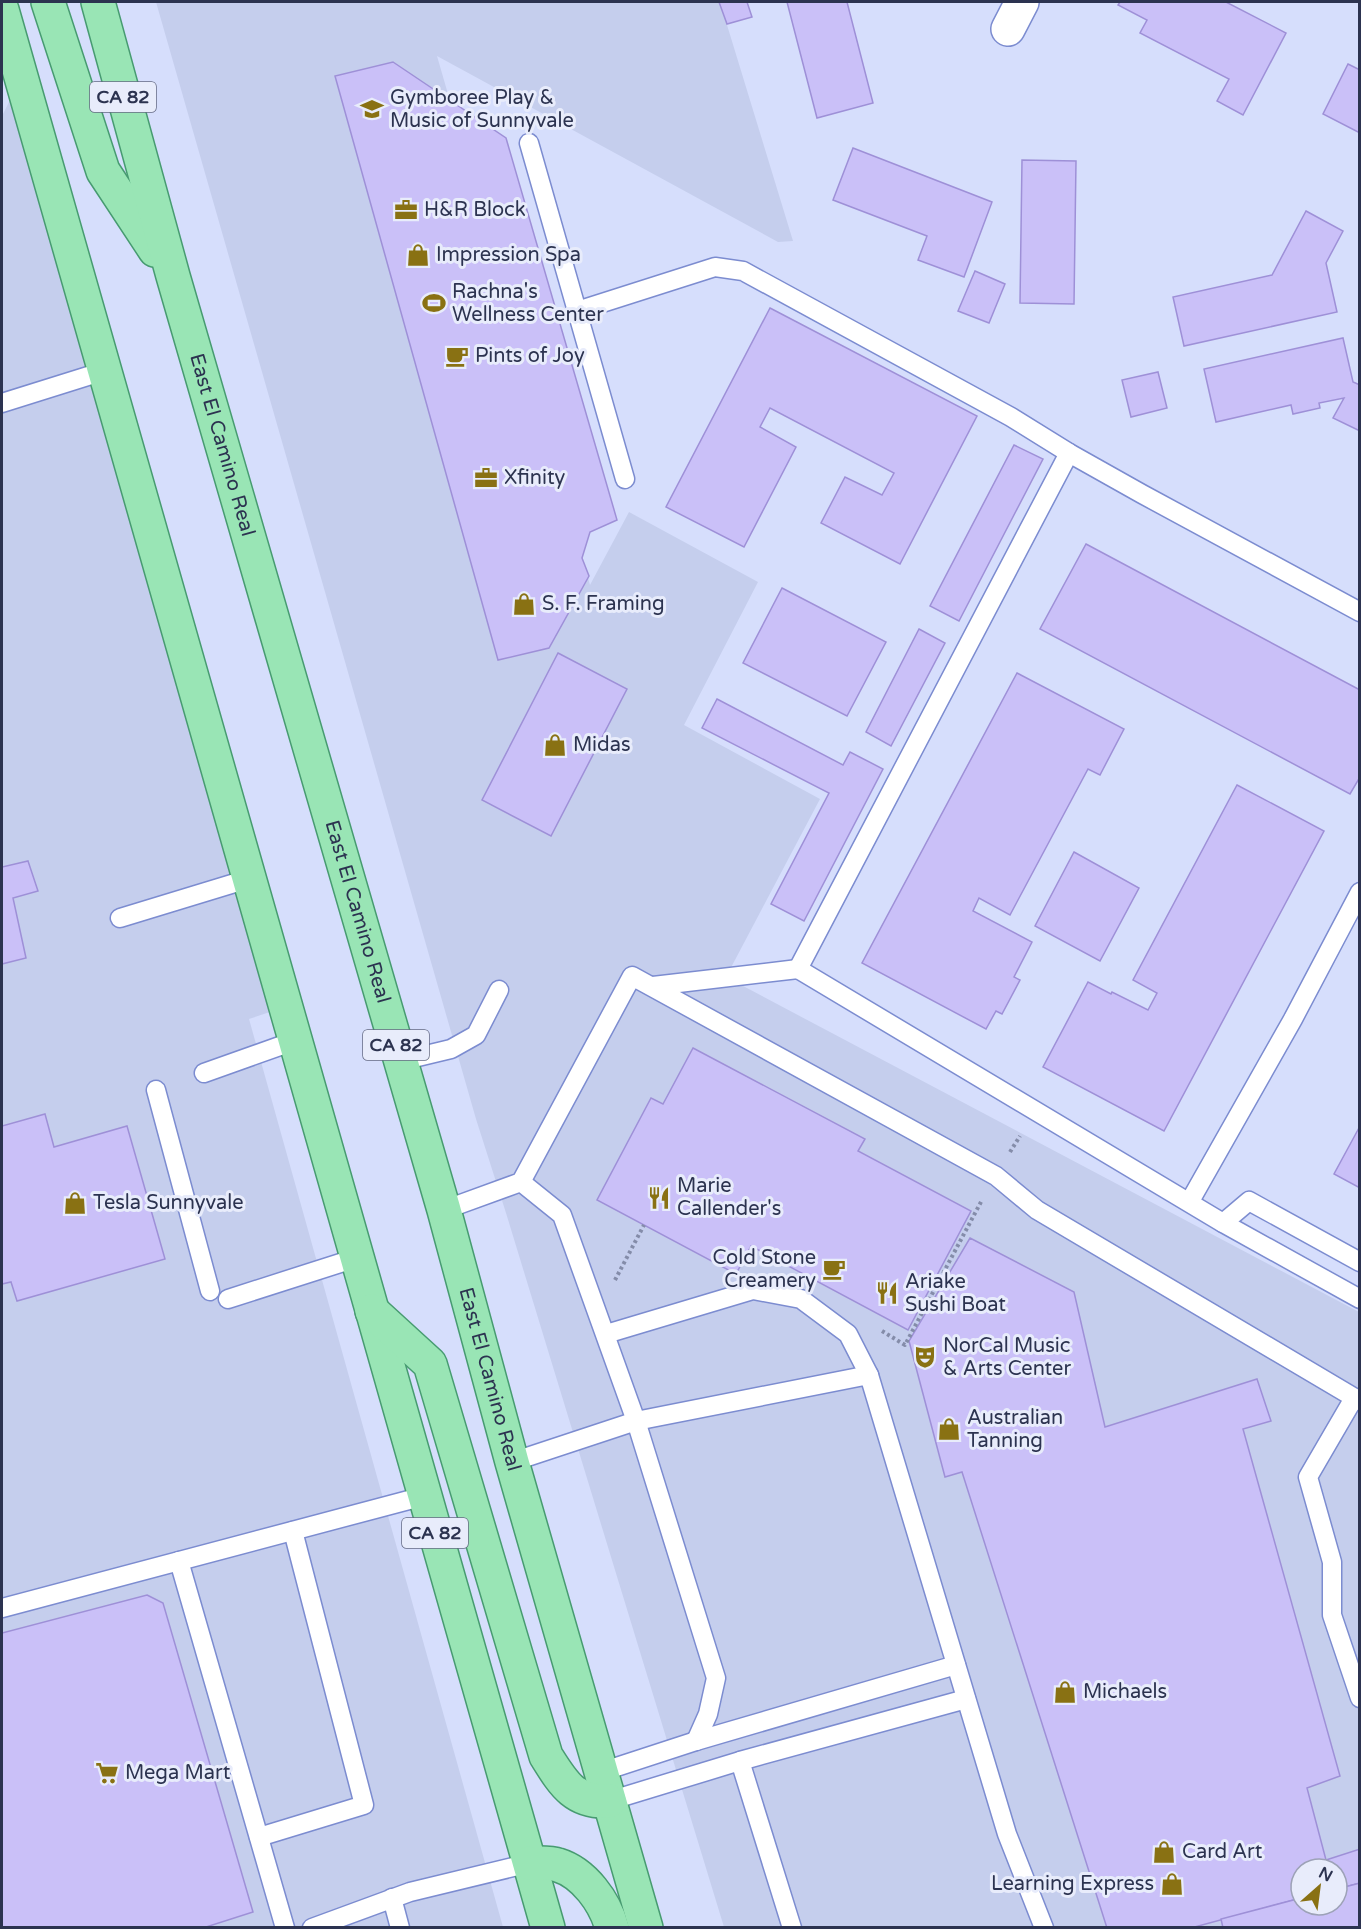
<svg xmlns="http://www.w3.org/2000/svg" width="1361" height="1929" font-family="'Varela Round',sans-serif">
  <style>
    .built { fill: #c5ceed; fill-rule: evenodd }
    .building { fill: #cac0f8; stroke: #9e90d7; stroke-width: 1.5 }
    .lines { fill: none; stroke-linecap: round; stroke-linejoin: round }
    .service-casing { stroke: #7c8cd0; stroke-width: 21 }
    .minor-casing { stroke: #7c8cd0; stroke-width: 36 }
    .primary-casing { stroke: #479b71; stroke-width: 36 }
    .path { stroke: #848ca9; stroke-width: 4; stroke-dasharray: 3 3; stroke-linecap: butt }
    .service { stroke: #fff; stroke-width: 18 }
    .minor { stroke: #fff; stroke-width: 33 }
    .primary { stroke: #99e5b5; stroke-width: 33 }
    .labels { text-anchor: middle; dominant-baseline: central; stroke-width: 6; stroke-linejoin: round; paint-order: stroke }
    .shield { fill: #e8ecfb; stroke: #646a83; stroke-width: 1.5 }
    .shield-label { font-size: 18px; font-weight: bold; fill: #2c3350 }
    .poi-label { font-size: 20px; fill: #2c3350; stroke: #e8ecfb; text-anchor: start }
    .street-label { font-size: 20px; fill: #2c3350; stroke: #e8ecfb }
  </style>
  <rect width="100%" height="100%" fill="#d6defc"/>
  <g class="built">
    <path d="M 156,2 L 720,2 L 793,241 L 778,242 L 437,56 L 590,585 L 629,512 L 758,582 L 684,725 L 820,799 L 726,977 L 1359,1312 L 1359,1927 L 724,1927 L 506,1213 L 476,1119 ZM 1301,1869 L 1337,1869 L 1337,1905 L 1301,1905 Z"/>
    <path d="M 21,78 L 285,1007 L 249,1019 L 503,1927 L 2,1927 L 2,116 Z"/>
  </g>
  <g class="building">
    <path d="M 719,2 L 747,2 L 752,17 L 727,24 Z"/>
    <path d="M 787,2 L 847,2 L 873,103 L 817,118 Z"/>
    <path d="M 1120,2 L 1226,2 L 1286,33 L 1243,115 L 1217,101 L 1229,79 L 1140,33 L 1147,20 L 1118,5 Z"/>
    <path d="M 393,62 L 506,138 L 617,520 L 590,532 L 582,558 L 589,576 L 549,648 L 498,660 L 335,76 Z"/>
    <path d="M 1348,64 L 1360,70 L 1360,133 L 1323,114 Z"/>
    <path d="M 853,148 L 992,202 L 964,277 L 918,260 L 927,236 L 833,200 Z"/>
    <path d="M 1022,160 L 1076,161 L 1074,304 L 1020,303 Z"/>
    <path d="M 1306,211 L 1343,231 L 1326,263 L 1337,312 L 1184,346 L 1173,297 L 1272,275 Z"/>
    <path d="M 975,271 L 1005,284 L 989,323 L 958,311 Z"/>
    <path d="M 770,308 L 977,416 L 900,564 L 821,523 L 845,477 L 882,495 L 894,473 L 770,408 L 760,427 L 796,447 L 744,547 L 666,507 Z"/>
    <path d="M 1343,338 L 1353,382 L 1360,385 L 1360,431 L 1333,418 L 1344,398 L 1319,403 L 1320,408 L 1293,414 L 1291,405 L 1216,422 L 1204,369 Z"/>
    <path d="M 1158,372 L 1167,408 L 1131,417 L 1122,380 Z"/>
    <path d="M 1014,445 L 1043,459 L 959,621 L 930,606 Z"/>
    <path d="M 1086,544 L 1360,690 L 1360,777 L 1350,794 L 1040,629 Z"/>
    <path d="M 782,588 L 886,642 L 847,716 L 743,663 Z"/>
    <path d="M 919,629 L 945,643 L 891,746 L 866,732 Z"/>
    <path d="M 558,653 L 627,689 L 551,836 L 482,800 Z"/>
    <path d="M 1017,673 L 1124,729 L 1100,775 L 1088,769 L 1010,915 L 979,898 L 973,911 L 1032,942 L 1014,977 L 1020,980 L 1002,1014 L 996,1011 L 986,1029 L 862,963 Z"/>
    <path d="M 717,699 L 843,765 L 850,752 L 883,769 L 804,921 L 771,904 L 829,793 L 702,728 Z"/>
    <path d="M 1237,785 L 1324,831 L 1164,1131 L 1043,1067 L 1088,982 L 1111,994 L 1112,992 L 1148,1010 L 1157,993 L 1133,980 Z"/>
    <path d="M 1074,852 L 1139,888 L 1100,961 L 1035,926 Z"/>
    <path d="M 28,861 L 38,891 L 13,898 L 26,958 L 2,964 L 2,867 Z"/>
    <path d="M 693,1048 L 865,1139 L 858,1151 L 971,1211 L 908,1330 L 751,1246 L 736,1274 L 597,1200 L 651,1098 L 663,1104 Z"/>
    <path d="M 45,1114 L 54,1147 L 127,1126 L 165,1259 L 17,1301 L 11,1282 L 2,1284 L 2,1126 Z"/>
    <path d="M 1360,1126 L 1360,1188 L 1334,1174 Z"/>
    <path d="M 970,1238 L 1074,1292 L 1105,1427 L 1257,1379 L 1271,1421 L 1243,1429 L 1340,1776 L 1307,1788 L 1326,1860 L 1360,1849 L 1360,1883 L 1337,1889 L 1337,1869 L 1301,1869 L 1301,1898 L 1191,1928 L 1107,1928 L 962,1472 L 945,1477 L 909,1341 Z"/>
    <path d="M 147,1595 L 163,1603 L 253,1912 L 203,1928 L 2,1928 L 2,1633 Z"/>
    <path d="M 1360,1883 L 1360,1928 L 1223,1928 L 1221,1919 L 1301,1898 L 1301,1905 L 1337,1905 L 1337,1889 Z"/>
  </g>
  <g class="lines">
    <g class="service-casing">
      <g id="service">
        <path d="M 529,143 L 625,479"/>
        <path d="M 577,311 L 715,267 L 743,271 L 1011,417 L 1069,453 L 1142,494 L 1360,612"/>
        <path d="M 2,403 L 104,371"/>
        <path d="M 1069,453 L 798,969 L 1223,1223 L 1360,1299"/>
        <path d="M 120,918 L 248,879"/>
        <path d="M 653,986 L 798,969"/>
        <path d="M 401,1061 L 451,1049 L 476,1035 L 499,990"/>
        <path d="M 204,1073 L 294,1041"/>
        <path d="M 156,1090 L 210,1291"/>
        <path d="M 521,1182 L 562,1215 L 636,1421 L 716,1678 L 708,1714 L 696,1741"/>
        <path d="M 1190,1201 L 1293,1019 L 1360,892"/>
        <path d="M 444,1210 L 521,1182 L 632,976 L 996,1176 L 1037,1210 L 1360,1401"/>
        <path d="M 1223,1223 L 1249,1201 L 1360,1262"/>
        <path d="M 228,1299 L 356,1258"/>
        <path d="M 606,1334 L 753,1290 L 801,1299 L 848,1334 L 869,1375"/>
        <path d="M 1354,1398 L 1308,1477 L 1332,1562 L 1332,1615 L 1360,1698"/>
        <path d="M 512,1462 L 636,1421 L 869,1375 L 1007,1834 L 1044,1928"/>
        <path d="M 179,1561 L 285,1928"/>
        <path d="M 2,1608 L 424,1496"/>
        <path d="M 740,1761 L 792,1928"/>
        <path d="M 601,1772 L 696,1741 L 956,1665"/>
        <path d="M 609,1801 L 740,1761 L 966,1699"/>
        <path d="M 259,1837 L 364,1805 L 293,1531"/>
        <path d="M 392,1898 L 400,1928"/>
        <path d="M 312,1928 L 410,1892 L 530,1863"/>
      </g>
    </g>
    <g class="minor-casing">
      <path id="minor" d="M 1008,29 L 1022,2"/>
    </g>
    <g class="primary-casing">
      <g id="primary">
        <path d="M 48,2 L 103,171 L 155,250"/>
        <path id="s1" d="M 98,2 L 173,276 L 444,1210 L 512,1462 L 646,1928"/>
        <path d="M 2,10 L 548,1928"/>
        <path d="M 372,1311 L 430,1364 L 546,1756 C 563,1783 574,1803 609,1801"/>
        <path d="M 530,1863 C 538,1863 550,1862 558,1865 C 584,1873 605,1902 612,1928"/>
      </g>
    </g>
    <g class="path">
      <path d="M 1010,1152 L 1020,1136"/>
      <path d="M 615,1280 L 644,1225"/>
      <path d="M 882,1331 L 905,1345 L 982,1200"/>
    </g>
    <use href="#service" class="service"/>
    <use href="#minor" class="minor"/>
    <use href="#primary" class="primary"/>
  </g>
  <defs>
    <g id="school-bare" transform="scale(1.8)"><path d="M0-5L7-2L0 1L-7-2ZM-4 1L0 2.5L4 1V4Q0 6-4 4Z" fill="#897113" stroke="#e8ecfb" stroke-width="2.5" paint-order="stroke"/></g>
    <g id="office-bare" transform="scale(1.8)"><path d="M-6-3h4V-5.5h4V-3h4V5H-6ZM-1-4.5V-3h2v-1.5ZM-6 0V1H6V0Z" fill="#897113" stroke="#e8ecfb" stroke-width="2.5" paint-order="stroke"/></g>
    <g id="shop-bare" transform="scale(1.8)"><path d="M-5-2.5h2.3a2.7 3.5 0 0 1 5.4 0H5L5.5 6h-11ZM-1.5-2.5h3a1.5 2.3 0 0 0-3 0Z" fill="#897113" stroke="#e8ecfb" stroke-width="2.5" paint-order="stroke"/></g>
    <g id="stadium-bare" transform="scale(1.8)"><path d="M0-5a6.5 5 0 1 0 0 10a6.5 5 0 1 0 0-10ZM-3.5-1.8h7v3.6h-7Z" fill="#897113" stroke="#e8ecfb" stroke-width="2.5" paint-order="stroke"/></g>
    <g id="cafe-bare" transform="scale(1.8)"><path d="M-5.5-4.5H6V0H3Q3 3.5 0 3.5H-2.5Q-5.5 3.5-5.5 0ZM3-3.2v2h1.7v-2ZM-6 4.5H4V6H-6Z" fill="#897113" stroke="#e8ecfb" stroke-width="2.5" paint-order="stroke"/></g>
    <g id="restaurant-bare" transform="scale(1.8)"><path d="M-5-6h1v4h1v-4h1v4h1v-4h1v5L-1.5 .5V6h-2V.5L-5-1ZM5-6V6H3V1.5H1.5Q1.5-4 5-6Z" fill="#897113" stroke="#e8ecfb" stroke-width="2.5" paint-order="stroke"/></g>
    <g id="theatre-bare" transform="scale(1.8)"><path d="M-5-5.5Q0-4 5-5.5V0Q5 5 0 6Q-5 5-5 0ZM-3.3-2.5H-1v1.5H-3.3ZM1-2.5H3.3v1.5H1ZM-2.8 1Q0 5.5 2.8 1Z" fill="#897113" stroke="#e8ecfb" stroke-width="2.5" paint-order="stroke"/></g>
    <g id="supermarket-bare" transform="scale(1.8)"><path d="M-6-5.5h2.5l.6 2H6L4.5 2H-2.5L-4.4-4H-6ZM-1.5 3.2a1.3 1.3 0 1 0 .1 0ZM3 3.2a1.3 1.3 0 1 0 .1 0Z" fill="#897113" stroke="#e8ecfb" stroke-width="2.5" paint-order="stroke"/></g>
  </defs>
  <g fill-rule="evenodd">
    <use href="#school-bare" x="372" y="109"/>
    <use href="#office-bare" x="406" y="210"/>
    <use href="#shop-bare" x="418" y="255"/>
    <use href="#stadium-bare" x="434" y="303"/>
    <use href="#cafe-bare" x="457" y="356"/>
    <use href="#office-bare" x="486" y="478"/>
    <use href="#shop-bare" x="524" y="604"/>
    <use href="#shop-bare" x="555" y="745"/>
    <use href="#restaurant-bare" x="659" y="1198"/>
    <use href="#shop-bare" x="75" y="1203"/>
    <use href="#cafe-bare" x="834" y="1269"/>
    <use href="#restaurant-bare" x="887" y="1293"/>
    <use href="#theatre-bare" x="925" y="1357"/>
    <use href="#shop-bare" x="949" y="1429"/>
    <use href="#shop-bare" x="1065" y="1692"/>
    <use href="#supermarket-bare" x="107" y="1773"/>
    <use href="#shop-bare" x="1164" y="1852"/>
    <use href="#shop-bare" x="1172" y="1884"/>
  </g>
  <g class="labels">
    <g class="shield">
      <rect x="90" y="82" width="66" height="30" rx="4.5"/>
      <rect x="363" y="1030" width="66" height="30" rx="4.5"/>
      <rect x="402" y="1518" width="66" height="30" rx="4.5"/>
    </g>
    <g class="shield-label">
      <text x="123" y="97">CA 82</text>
      <text x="396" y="1045">CA 82</text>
      <text x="435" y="1533">CA 82</text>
    </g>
    <g class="poi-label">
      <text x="390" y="98">Gymboree Play &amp;<tspan x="390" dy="23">Music of Sunnyvale</tspan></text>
      <text x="424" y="210">H&amp;R Block</text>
      <text x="436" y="255">Impression Spa</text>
      <text x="452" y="292">Rachna's<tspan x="452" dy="23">Wellness Center</tspan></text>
      <text x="475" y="356">Pints of Joy</text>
      <text x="504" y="478">Xfinity</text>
      <text x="542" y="604">S. F. Framing</text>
      <text x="573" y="745">Midas</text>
      <text x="677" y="1186">Marie<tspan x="677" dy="23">Callender's</tspan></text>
      <text x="93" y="1203">Tesla Sunnyvale</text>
      <text x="816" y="1258" text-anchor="end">Cold Stone<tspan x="816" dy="23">Creamery</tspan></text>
      <text x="905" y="1282">Ariake<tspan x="905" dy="23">Sushi Boat</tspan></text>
      <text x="943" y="1346">NorCal Music<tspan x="943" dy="23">&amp; Arts Center</tspan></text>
      <text x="967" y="1418">Australian<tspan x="967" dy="23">Tanning</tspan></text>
      <text x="1083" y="1692">Michaels</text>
      <text x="125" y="1773">Mega Mart</text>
      <text x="1182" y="1852">Card Art</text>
      <text x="1154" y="1884" text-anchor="end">Learning Express</text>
    </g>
    <g class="street-label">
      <text stroke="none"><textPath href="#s1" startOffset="460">East El Camino Real</textPath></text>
      <text stroke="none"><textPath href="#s1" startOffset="946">East El Camino Real</textPath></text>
      <text stroke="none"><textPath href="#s1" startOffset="1432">East El Camino Real</textPath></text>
    </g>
  </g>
  <rect width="1361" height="1929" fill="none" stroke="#2c3350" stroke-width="6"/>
  <g transform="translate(1319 1887) rotate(28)"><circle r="28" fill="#e8ecfb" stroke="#9da2b7" stroke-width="1.5"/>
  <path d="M0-4.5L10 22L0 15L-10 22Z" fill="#897113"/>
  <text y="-9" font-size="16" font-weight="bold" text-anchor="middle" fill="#2c3350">N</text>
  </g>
</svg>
